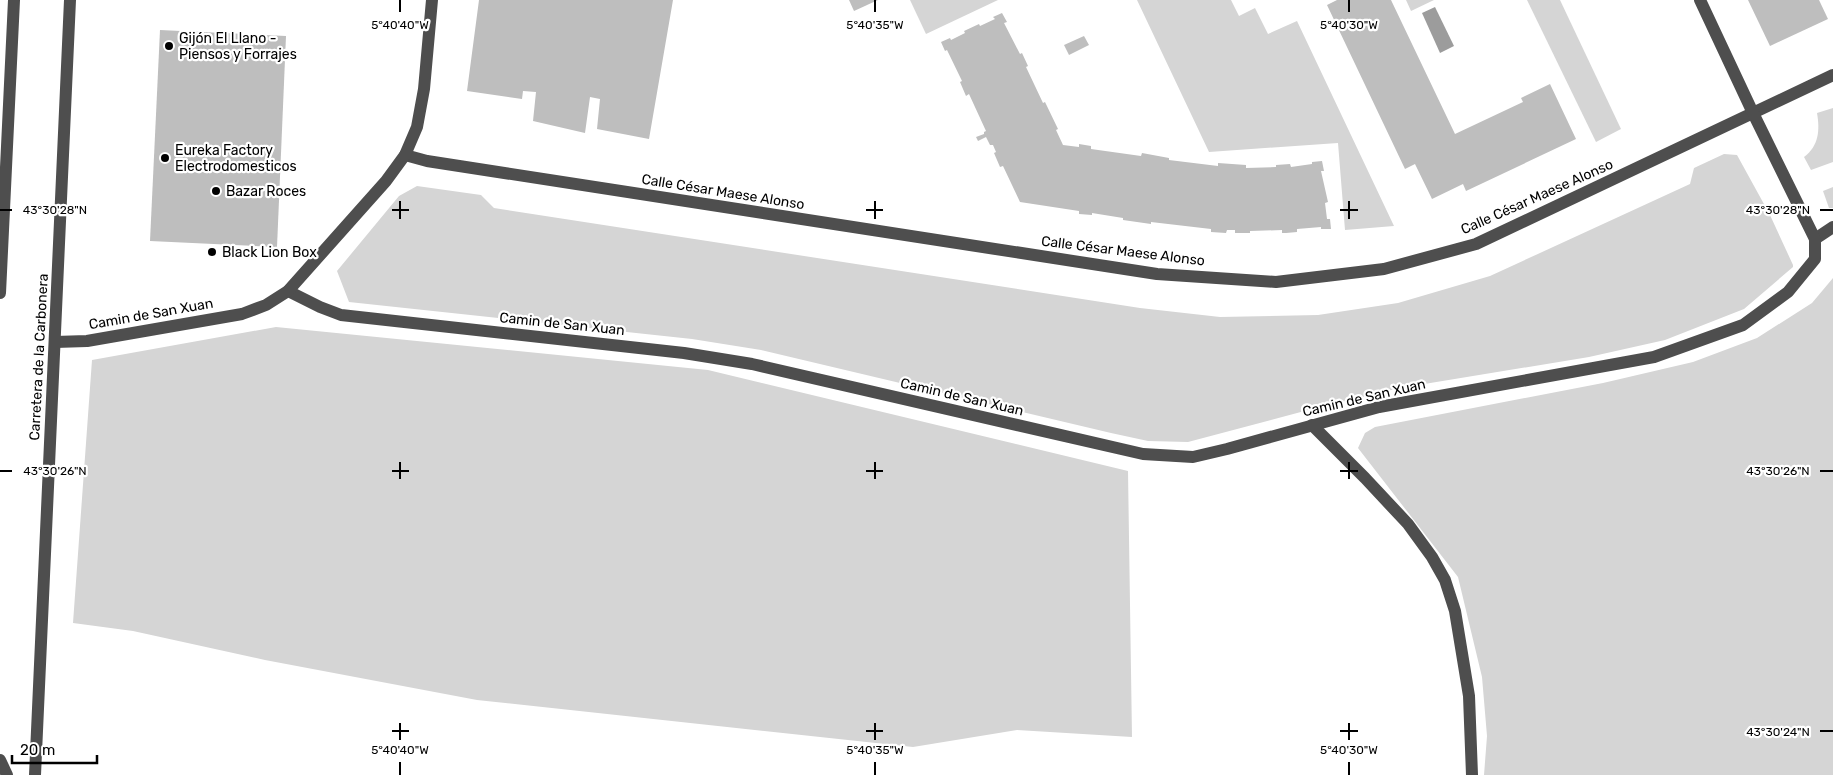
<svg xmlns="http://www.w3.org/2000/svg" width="1833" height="775" font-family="Rubik,sans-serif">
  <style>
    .green { fill: #d5d5d5 }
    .water { fill: #9c9c9c }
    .building { fill: #bebebe }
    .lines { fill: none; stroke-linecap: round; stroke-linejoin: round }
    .minor { stroke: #4e4e4e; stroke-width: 12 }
    .ticks { fill: none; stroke: #000; stroke-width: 2 }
    .poi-dot { fill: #000; stroke: #fff; stroke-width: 2 }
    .labels { text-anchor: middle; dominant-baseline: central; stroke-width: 4.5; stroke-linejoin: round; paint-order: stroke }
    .poi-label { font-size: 14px; fill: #000; stroke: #fff; text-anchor: start }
    .street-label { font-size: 14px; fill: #000; stroke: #fff }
    .ticks-label { font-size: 12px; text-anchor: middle; fill: #000; stroke: #fff; stroke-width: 4.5; stroke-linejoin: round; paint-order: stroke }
  </style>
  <rect width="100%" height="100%" fill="#fff"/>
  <g class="green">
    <path d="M 910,0 L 998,0 L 926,34 Z"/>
    <path d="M 1137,0 L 1231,0 L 1239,16 L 1255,8 L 1268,34 L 1297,21 L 1394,226 L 1345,230 L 1338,143 L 1209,152 Z"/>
    <path d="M 1406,0 L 1434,0 L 1411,11 Z"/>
    <path d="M 1527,0 L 1560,0 L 1621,129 L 1596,142 Z"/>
    <path d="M 1833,108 L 1833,162 L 1811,170 L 1804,157 C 1819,146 1820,130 1817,113 Z"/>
    <path d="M 1724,154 L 1737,155 L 1770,215 L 1793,265 L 1793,267 L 1744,309 L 1665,340 L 1589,357 L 1400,388 L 1312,409 L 1188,442 L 1148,441 L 1111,433 L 761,350 L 692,339 L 349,302 L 337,271 L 399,196 L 417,186 L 481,195 L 494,208 L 1140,308 L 1220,317 L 1318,315 L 1398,303 L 1490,276 L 1690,184 L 1694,168 Z"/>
    <path d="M 1833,187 L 1833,208 L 1829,208 L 1823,191 Z"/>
    <path d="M 1833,278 L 1833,775 L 1484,775 L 1487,736 L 1482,677 L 1458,577 L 1358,448 L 1365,433 L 1375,427 L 1603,383 L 1693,362 L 1757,338 L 1812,303 Z"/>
    <path d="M 276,327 L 708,370 L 1128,471 L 1132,737 L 1017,730 L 913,747 L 477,700 L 265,660 L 133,631 L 73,623 L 92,360 Z"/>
  </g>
  <path class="water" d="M 1435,7 L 1454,46 L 1440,53 L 1422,13 Z"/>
  <g class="building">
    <path d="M 479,0 L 673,0 L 649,139 L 597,129 L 600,99 L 590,97 L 585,133 L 533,121 L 536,92 L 523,91 L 522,99 L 467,91 Z"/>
    <path d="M 849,0 L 878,0 L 854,11 Z"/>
    <path d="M 1337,0 L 1391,0 L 1455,134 L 1523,102 L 1521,98 L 1550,84 L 1576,139 L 1466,191 L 1463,184 L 1432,199 L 1415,164 L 1405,169 L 1327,5 Z"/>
    <path d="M 1748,0 L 1819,0 L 1828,19 L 1770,46 Z"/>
    <path d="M 1002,13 L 1007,22 L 1004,23 L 1020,54 L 1022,53 L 1028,66 L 1026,67 L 1043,103 L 1045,102 L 1058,129 L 1056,130 L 1063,145 L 1079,147 L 1079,144 L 1091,146 L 1091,149 L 1141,156 L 1142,153 L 1169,158 L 1169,160 L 1218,166 L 1218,163 L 1246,165 L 1246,168 L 1276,167 L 1276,165 L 1290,164 L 1291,167 L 1312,164 L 1312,162 L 1322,161 L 1324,171 L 1321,171 L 1328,202 L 1325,203 L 1327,219 L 1330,219 L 1331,229 L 1321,229 L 1321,227 L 1297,229 L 1297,232 L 1286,233 L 1282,233 L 1282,230 L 1250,231 L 1250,233 L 1235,233 L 1235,230 L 1227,230 L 1226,233 L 1211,232 L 1211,229 L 1151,222 L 1151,224 L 1123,220 L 1123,218 L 1092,213 L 1092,215 L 1079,214 L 1079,211 L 1020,202 L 1003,166 L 1000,167 L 994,153 L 996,152 L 993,145 L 990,145 L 986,137 L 978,141 L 976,137 L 984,134 L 984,132 L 986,131 L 969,94 L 966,96 L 960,82 L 962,81 L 947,50 L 945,51 L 941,42 L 950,38 L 951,40 L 965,33 L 964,31 L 979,24 L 980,26 L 995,19 L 993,17 Z"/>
    <path d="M 160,30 L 286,36 L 277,247 L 150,241 Z"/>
    <path d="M 1084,36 L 1089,45 L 1069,55 L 1064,45 Z"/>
  </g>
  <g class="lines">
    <g class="minor">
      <path d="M 405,155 L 427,161 L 1157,274 L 1276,282 L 1384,269 L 1476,244 L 1833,75"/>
      <path d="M 1815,239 L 1833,227"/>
      <path d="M 288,291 L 320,307 L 341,315 L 684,353 L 752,364 L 1143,454 L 1193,457 L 1227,449 L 1379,407 L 1654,357 L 1743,325 L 1788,292 L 1815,259 L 1815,239 L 1753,113 L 1700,0"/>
      <path d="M 0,293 L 14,0"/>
      <path d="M 55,342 L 87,341 L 242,314 L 266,305 L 288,291 L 386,181 L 405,155 L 417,127 L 424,89 L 432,0"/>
      <path d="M 1312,425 L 1365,478 L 1408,524 L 1432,557 L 1445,580 L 1455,611 L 1469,696 L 1472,775"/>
      <path d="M 0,760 L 7,775"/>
      <path d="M 35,775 L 70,0"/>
    </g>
  </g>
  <path class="ticks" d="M 400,0 L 400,12M 875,0 L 875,12M 1349,0 L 1349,12M 400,201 L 400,219M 875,201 L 875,219M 1349,201 L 1349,219M 0,210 L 12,210M 392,210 L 409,210M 866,210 L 883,210M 1340,210 L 1358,210M 1820,210 L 1833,210M 400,462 L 400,479M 875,462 L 875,479M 1349,462 L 1349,479M 0,471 L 12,471M 392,471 L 409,471M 866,471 L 883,471M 1340,471 L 1358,471M 1820,471 L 1833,471M 400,723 L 400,740M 875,723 L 875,740M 1349,723 L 1349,740M 392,731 L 409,731M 866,731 L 883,731M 1340,731 L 1358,731M 1820,731 L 1833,731M 400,762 L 400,775M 875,762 L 875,775M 1349,762 L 1349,775"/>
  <g class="poi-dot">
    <circle cx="169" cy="46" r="5"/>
    <circle cx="165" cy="158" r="5"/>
    <circle cx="216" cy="191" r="5"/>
    <circle cx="212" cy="252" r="5"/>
  </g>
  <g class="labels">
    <g class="poi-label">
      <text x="179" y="38">Gijón El Llano -<tspan x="179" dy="16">Piensos y Forrajes</tspan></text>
      <text x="175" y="150">Eureka Factory<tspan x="175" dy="16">Electrodomesticos</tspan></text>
      <text x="226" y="191">Bazar Roces</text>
      <text x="222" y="252">Black Lion Box</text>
    </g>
    <g class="street-label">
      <text transform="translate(723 192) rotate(9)">Calle César Maese Alonso</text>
      <text transform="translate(1537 197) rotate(-24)">Calle César Maese Alonso</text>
      <text transform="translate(1123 251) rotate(7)">Calle César Maese Alonso</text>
      <text transform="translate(151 314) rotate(-10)">Camin de San Xuan</text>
      <text transform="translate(562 324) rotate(6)">Camin de San Xuan</text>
      <text transform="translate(39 357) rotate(-87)">Carretera de la Carbonera</text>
      <text transform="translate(962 397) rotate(13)">Camin de San Xuan</text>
      <text transform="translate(1364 398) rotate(-13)">Camin de San Xuan</text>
    </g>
  </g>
  <g class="ticks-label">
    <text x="400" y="29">5°40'40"W</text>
    <text x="875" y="29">5°40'35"W</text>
    <text x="1349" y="29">5°40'30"W</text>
    <text x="55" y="214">43°30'28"N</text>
    <text x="1778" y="214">43°30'28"N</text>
    <text x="55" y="475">43°30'26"N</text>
    <text x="1778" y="475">43°30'26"N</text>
    <text x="1778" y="736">43°30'24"N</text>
    <text x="400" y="754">5°40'40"W</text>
    <text x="875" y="754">5°40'35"W</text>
    <text x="1349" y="754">5°40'30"W</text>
  </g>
  <path d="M12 755v8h85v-8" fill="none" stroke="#000000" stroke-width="2.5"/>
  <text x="20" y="755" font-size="15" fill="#000000" stroke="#ffffff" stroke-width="4" paint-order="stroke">20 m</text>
</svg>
